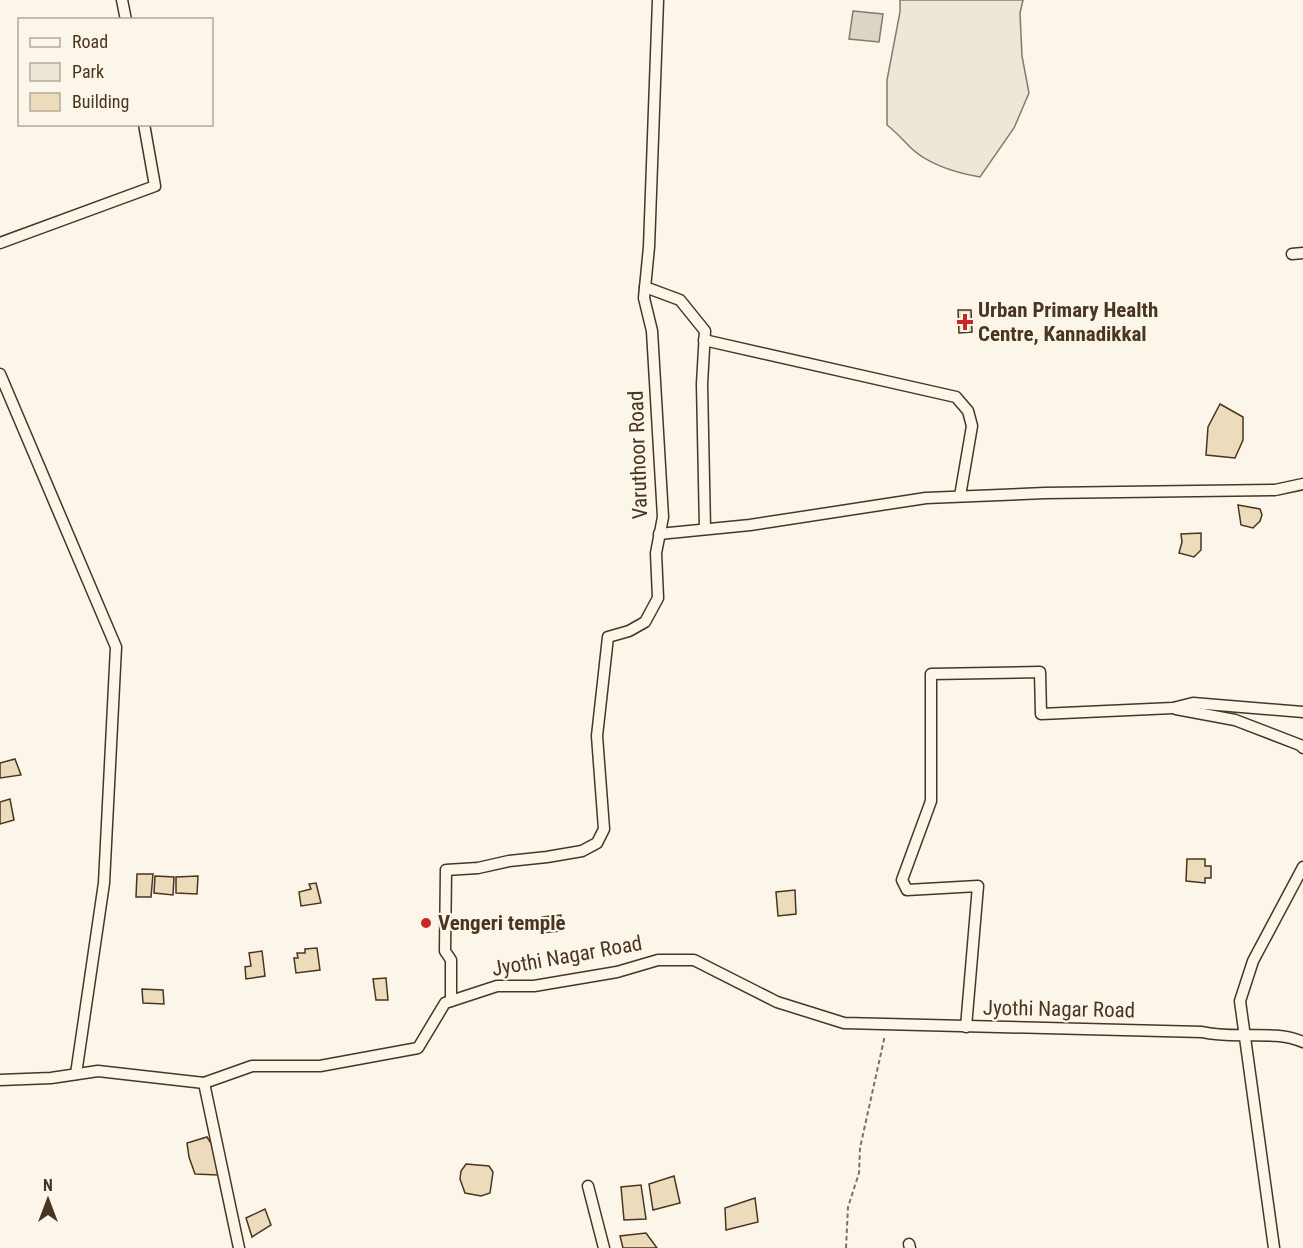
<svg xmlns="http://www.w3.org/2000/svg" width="1303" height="1248" font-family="'Roboto Condensed',sans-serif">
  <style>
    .green { fill: #ede6d9; stroke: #887966; stroke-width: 1.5 }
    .water { fill: #dcd4c6; stroke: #887966; stroke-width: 1.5 }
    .building { fill: #ecdcbc; stroke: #4a3520; stroke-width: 1.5 }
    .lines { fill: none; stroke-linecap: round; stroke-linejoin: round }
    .minor-casing { stroke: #4a3520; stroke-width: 13 }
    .path { stroke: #7f6f5c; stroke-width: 2; stroke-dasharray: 4.5 3; stroke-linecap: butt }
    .minor { stroke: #fbf6e9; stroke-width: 10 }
    .poi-dot { fill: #c62828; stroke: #fbf6e9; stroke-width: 2 }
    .labels { text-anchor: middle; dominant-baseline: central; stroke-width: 4.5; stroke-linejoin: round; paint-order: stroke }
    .poi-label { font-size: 21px; font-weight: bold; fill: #4a3520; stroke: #fbf6e9; text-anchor: start }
    .street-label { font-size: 21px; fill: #4a3520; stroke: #fbf6e9 }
  </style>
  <rect width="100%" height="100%" fill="#fbf6e9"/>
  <path class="green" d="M 900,0 L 1023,0 L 1020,13 L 1022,56 L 1029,93 L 1014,128 L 980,177 C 957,173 929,165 911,148 C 903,140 896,132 887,125 L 887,80 L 900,12 Z"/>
  <path class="water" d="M 853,11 L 883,14 L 879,42 L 849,39 Z"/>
  <g class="building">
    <path d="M 958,310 L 971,310 L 972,332 L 959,333 Z"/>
    <path d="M 1220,404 L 1243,417 L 1243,440 L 1235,458 L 1206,455 L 1208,427 Z"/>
    <path d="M 1238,505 L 1260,509 L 1262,515 L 1260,521 L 1253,528 L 1241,525 Z"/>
    <path d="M 1201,533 L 1201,550 L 1194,557 L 1179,553 L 1182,542 L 1181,534 Z"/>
    <path d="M 15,759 L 21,775 L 0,778 L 0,763 Z"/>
    <path d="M 10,799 L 14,820 L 0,824 L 0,802 Z"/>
    <path d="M 1187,859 L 1205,859 L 1205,866 L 1211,866 L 1211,878 L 1205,878 L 1205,883 L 1186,881 Z"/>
    <path d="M 137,874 L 153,874 L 151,897 L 136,897 Z"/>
    <path d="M 155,876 L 174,877 L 173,895 L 154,893 Z"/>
    <path d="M 198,876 L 197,894 L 176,893 L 176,877 Z"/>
    <path d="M 316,883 L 321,903 L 301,906 L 299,892 L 311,889 L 309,884 Z"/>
    <path d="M 795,890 L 796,914 L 778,916 L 776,892 Z"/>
    <path d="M 561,915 L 560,931 L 541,933 L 542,917 Z"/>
    <path d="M 317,948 L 320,970 L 296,973 L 294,958 L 298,958 L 297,953 L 305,953 L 305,949 Z"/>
    <path d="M 262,951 L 265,976 L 246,979 L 245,967 L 251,966 L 249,953 Z"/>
    <path d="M 386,978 L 388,1000 L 376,1000 L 373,979 Z"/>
    <path d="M 142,989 L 163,990 L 164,1004 L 143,1003 Z"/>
    <path d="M 207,1137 L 216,1151 L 218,1175 L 195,1174 L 189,1157 L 187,1143 Z"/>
    <path d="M 466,1164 L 489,1166 L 493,1172 L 490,1193 L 481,1196 L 465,1193 L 460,1179 L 461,1171 Z"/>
    <path d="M 674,1176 L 680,1203 L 653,1210 L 649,1184 Z"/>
    <path d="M 641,1185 L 646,1219 L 624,1220 L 621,1187 Z"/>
    <path d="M 755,1198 L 758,1222 L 726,1230 L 725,1208 Z"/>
    <path d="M 265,1209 L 271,1225 L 252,1237 L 246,1218 Z"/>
    <path d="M 646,1233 L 657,1248 L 623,1248 L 620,1236 Z"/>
  </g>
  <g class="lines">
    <g class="minor-casing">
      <g id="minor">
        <path d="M 122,0 L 126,20"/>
        <path d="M 0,243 L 155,186 L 144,124"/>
        <path d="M 1292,254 L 1303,253"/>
        <path d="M 645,287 L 680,300 L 705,331 L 702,384 L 705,529"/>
        <path d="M 704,340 L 956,397 L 968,411 L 972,426 L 960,496"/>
        <path d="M 0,374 L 116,647 L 104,883 L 76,1074"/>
        <path d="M 659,534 L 750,525 L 926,498 L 1045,493 L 1275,490 L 1303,484"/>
        <path d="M 1176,709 L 1235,720 L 1300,745 L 1303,748"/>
        <path d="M 451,1001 L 451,960 L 445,951 L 446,870 L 478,868 L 509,861 L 547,857 L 582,851 L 597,843 L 604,829 L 597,736 L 608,637 L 629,631 L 645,622 L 658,598 L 656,553 L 663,517 L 652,331 L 644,298 L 649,247 L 658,0"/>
        <path d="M 966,1027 L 978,886 L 907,890 L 902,880 L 931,801 L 931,674 L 1040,672 L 1041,714 L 1173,708 L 1193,703 L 1303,712"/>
        <path d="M 0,1080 L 51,1078 L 98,1071 L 204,1083 L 252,1066 L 320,1066 L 418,1048 L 445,1003 L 497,986 L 534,986 L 617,972 L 658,960 L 694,960 L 777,1002 L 844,1023 L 1202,1032 C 1235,1040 1273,1029 1303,1042"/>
        <path d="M 204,1083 L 239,1248"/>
        <path d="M 588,1186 L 604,1248"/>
        <path d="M 909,1244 L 910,1248"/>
        <path d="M 1274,1248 L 1240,1001 L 1253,961 L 1303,867"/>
      </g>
    </g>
    <path class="path" d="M 846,1248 L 848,1207 L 859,1173 L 860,1148 L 885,1035"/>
    <use href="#minor" class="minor"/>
  </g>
  <g class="poi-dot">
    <path d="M962 313h6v6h6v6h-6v6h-6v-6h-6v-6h6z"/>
    <circle cx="426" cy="923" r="6"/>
  </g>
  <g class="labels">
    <g class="poi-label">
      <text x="978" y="310">Urban Primary Health<tspan x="978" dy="24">Centre, Kannadikkal</tspan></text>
      <text x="438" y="923">Vengeri temple</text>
    </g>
    <g class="street-label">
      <text transform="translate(638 455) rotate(-92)">Varuthoor Road</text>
      <text transform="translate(567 956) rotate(-10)">Jyothi Nagar Road</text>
      <text transform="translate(1059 1009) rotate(1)">Jyothi Nagar Road</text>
    </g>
  </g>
  <rect x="18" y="18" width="195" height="108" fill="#fbf6e9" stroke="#b4a999" stroke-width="1.5"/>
  <rect x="30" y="38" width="30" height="9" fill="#fbf6e9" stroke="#b4a999" stroke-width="1.5"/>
  <text x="72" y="48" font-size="18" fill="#4a3520">Road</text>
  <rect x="30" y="63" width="30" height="18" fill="#ede6d9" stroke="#b4a999" stroke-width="1.5"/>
  <text x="72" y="78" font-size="18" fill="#4a3520">Park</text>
  <rect x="30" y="93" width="30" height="18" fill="#ecdcbc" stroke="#b4a999" stroke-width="1.5"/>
  <text x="72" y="108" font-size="18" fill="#4a3520">Building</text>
  <g transform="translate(48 1200)" stroke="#fbf6e9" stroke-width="4.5" paint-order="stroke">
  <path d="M0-4.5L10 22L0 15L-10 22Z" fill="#4a3520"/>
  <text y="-9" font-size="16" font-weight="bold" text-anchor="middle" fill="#4a3520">N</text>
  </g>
</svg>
